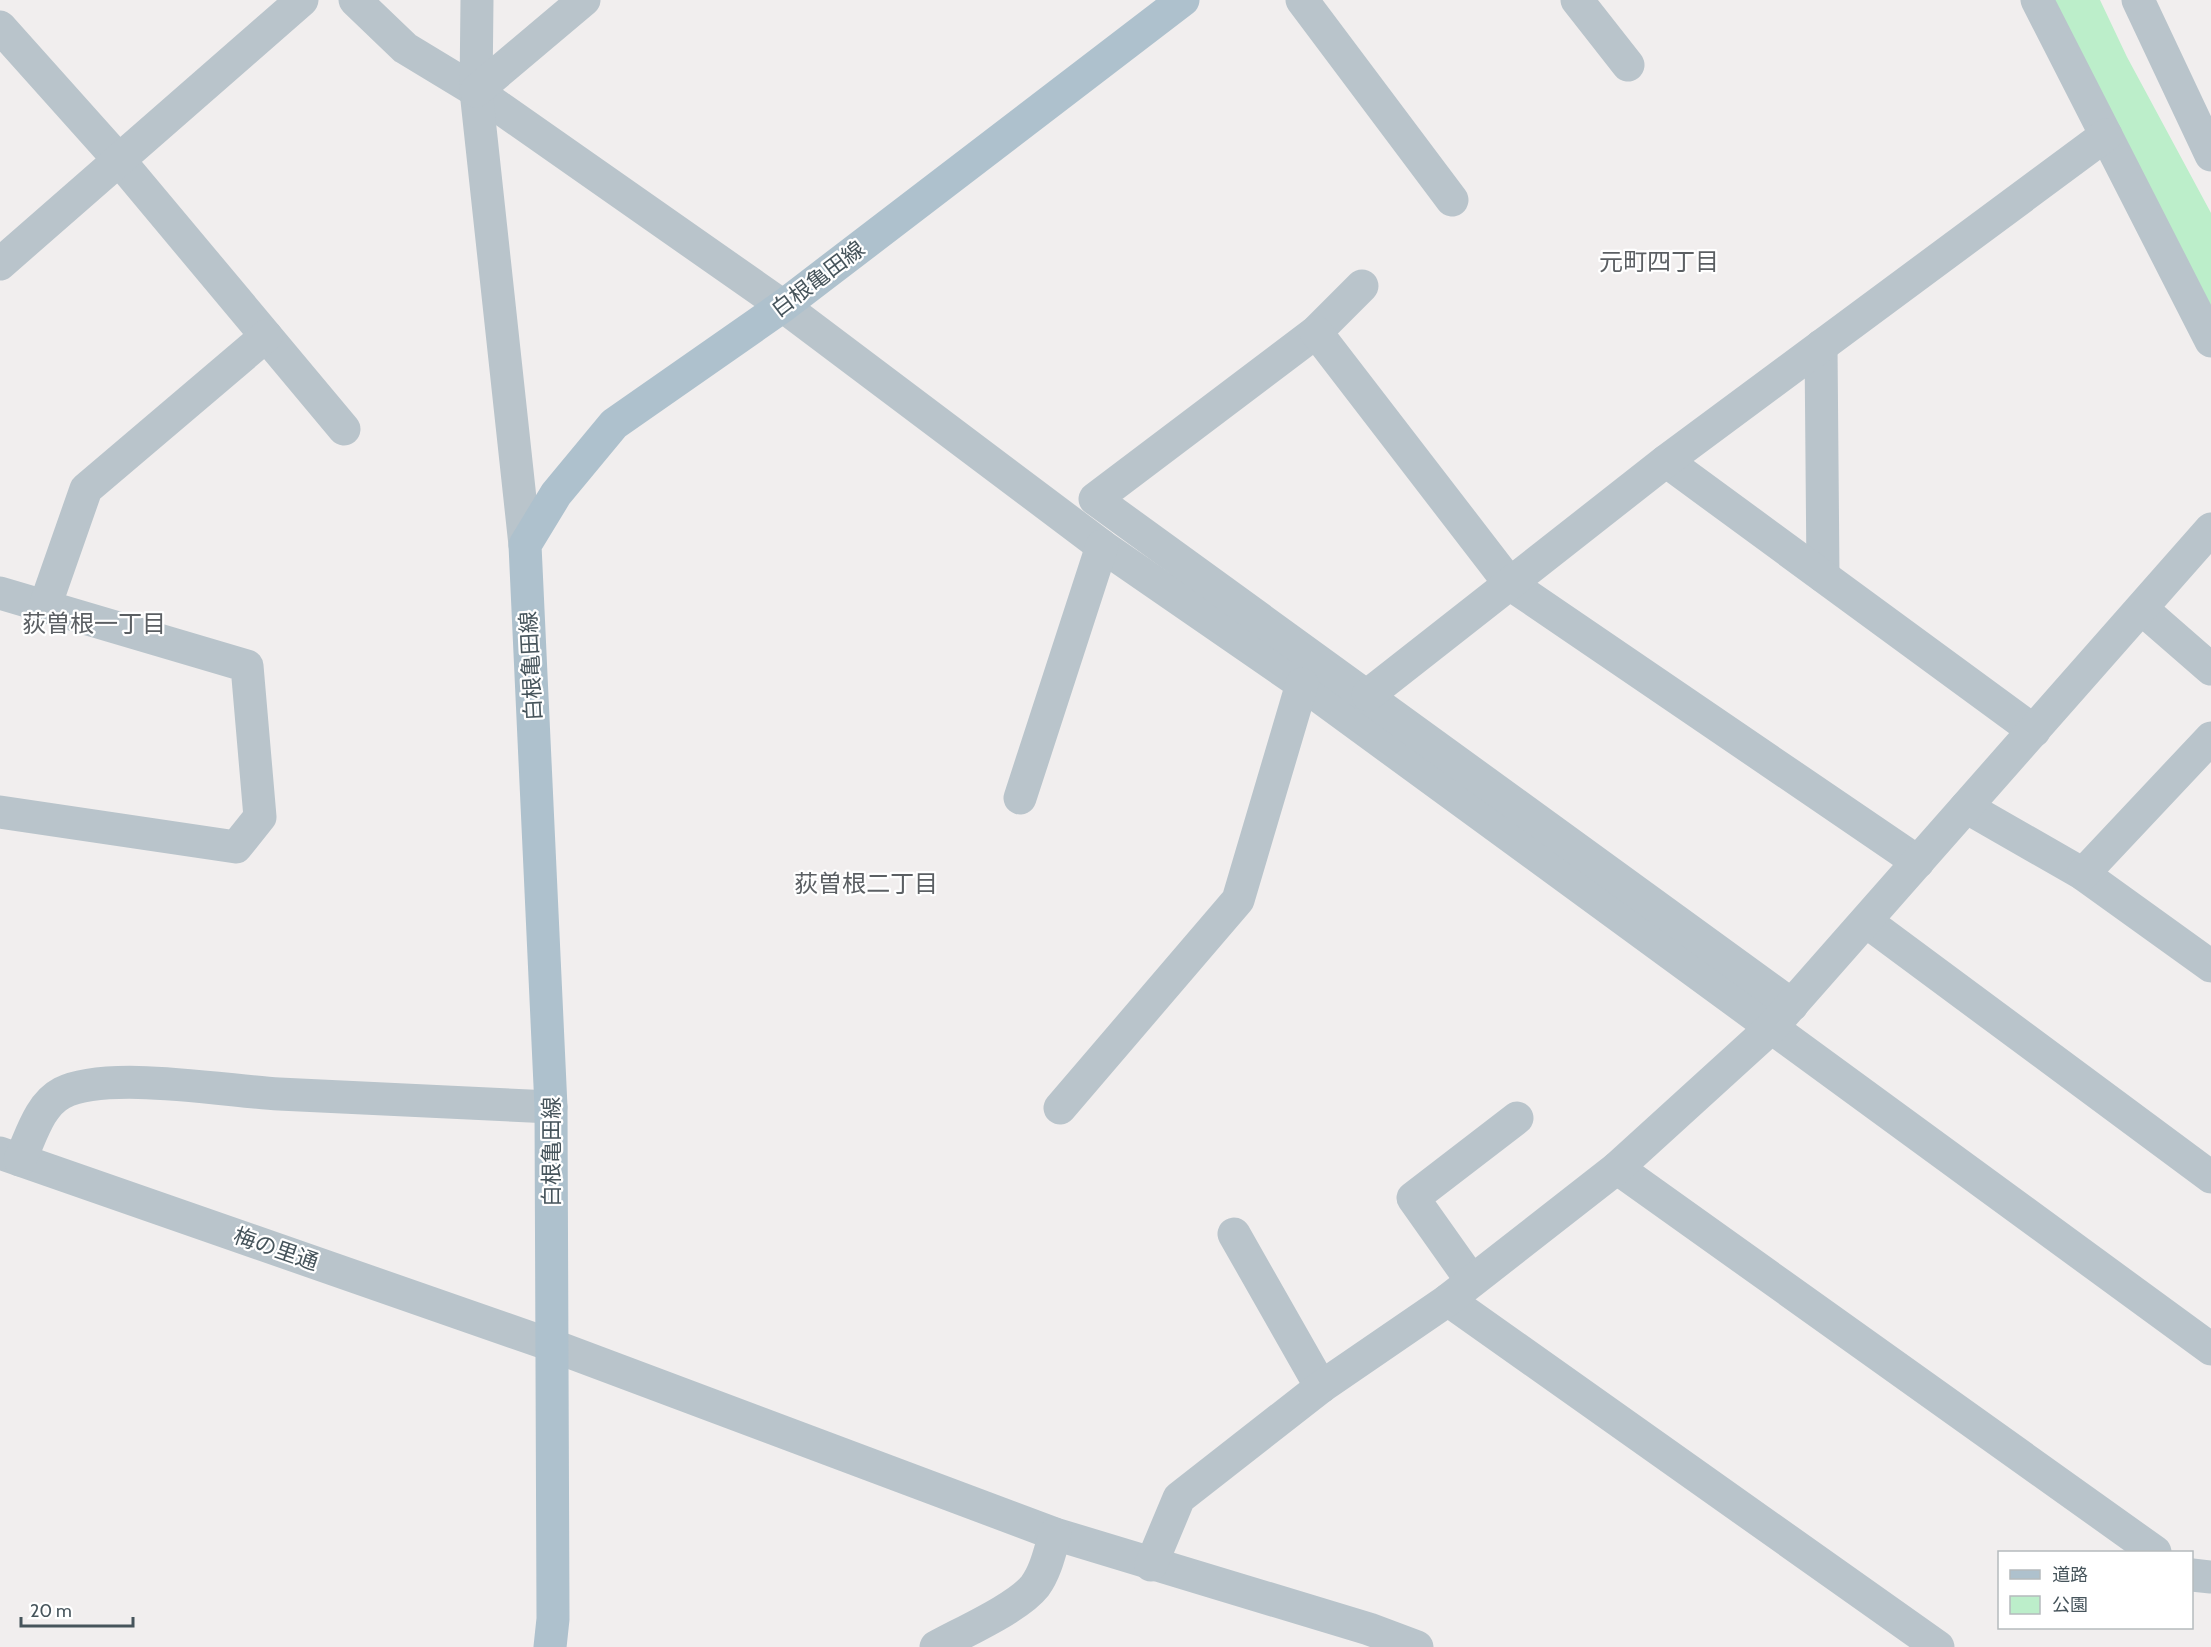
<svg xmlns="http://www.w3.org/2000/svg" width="2211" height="1647" font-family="Cabin,'Noto Sans JP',sans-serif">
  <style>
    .green { fill: #bceeca }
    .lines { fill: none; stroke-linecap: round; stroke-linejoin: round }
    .minor { stroke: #b9c4cb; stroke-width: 33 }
    .major { stroke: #aec1cd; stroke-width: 33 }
    .labels { text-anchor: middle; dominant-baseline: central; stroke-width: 4.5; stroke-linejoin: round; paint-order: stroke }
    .street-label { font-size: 22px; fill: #46545b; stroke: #fff }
    .neighbourhood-label { font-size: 24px; fill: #5b5f63; stroke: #fff }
  </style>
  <rect width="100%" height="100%" fill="#f1eeee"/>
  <path class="green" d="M 2050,0 L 2100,0 L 2127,57 L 2211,213 L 2211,312 Z"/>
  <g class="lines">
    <g class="minor">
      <path d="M 355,0 L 405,48 L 476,91 L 783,306 L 1102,546 L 1302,684 L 2211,1349"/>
      <path d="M 477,0 L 476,91 L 525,545"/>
      <path d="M 1302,0 L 1452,200"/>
      <path d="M 1577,0 L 1628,65"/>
      <path d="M 2037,0 L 2211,341"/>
      <path d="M 2138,0 L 2211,155"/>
      <path d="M 0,27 L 119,160 L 344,429"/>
      <path d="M 476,91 L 584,0"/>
      <path d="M 0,264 L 302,0"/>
      <path d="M 1362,286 L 1316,332 L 1095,499 L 1792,1005"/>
      <path d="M 1316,332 L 1510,584 L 1918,862"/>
      <path d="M 1821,346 L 1823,576"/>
      <path d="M 1666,461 L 2034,731"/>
      <path d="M 0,593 L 247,666 L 260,817 L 236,847 L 0,812"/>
      <path d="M 45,606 L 86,489 L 266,336"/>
      <path d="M 2142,609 L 2211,669"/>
      <path d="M 1368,695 L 1666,461 L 2106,135"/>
      <path d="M 1020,798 L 1102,546"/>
      <path d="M 1966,807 L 2083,874 L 2211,966"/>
      <path d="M 2083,874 L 2211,738"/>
      <path d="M 1867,922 L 2211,1177"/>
      <path d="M 1060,1108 L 1238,900 L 1302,684"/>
      <path d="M 0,1153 L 551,1345 L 1055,1534 L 1369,1629 L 1417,1647"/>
      <path d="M 20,1160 C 31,1137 39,1105 62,1093 C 107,1070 226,1091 279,1094 C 369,1099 460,1103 551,1107"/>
      <path d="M 1617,1168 L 2155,1552"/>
      <path d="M 1234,1234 L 1321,1387"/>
      <path d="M 1471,1280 L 1413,1198 L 1517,1118"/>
      <path d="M 1448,1300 L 1938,1647"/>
      <path d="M 1151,1565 L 1179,1498 L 1321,1387 L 1448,1300 L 1617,1168 L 1772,1027 L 2211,529"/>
      <path d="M 2192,1575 L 2211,1577"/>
      <path d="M 936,1647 C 961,1633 1018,1608 1035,1586 C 1046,1571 1050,1551 1055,1534"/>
    </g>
    <path class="major" d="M 550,1647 L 553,1619 L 551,1107 L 525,545 L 556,494 L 614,424 L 783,306 L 1183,0"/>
  </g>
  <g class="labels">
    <g class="street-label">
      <text transform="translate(818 279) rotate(-37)">白根亀田線</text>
      <text transform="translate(531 666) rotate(-93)">白根亀田線</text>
      <text transform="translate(551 1152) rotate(-90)">白根亀田線</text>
      <text transform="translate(276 1249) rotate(19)">梅の里通</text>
    </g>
    <g class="neighbourhood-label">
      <text x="1659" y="261">元町四丁目</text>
      <text x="94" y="623">荻曽根一丁目</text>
      <text x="866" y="883">荻曽根二丁目</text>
    </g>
  </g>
  <rect x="1998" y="1551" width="195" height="78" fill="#ffffff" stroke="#b5bbbd" stroke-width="1.5"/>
  <rect x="2010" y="1570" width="30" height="9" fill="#aec1cd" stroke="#b5bbbd" stroke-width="1.5"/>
  <text x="2052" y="1581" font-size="18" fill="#46545b">道路</text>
  <rect x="2010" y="1596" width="30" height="18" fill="#bceeca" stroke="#b5bbbd" stroke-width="1.5"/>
  <text x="2052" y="1611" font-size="18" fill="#46545b">公園</text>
  <path d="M21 1617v9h112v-9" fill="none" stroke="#46545b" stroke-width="3"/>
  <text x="30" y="1617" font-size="18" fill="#46545b" stroke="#ffffff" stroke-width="4.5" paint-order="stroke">20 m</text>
</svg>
